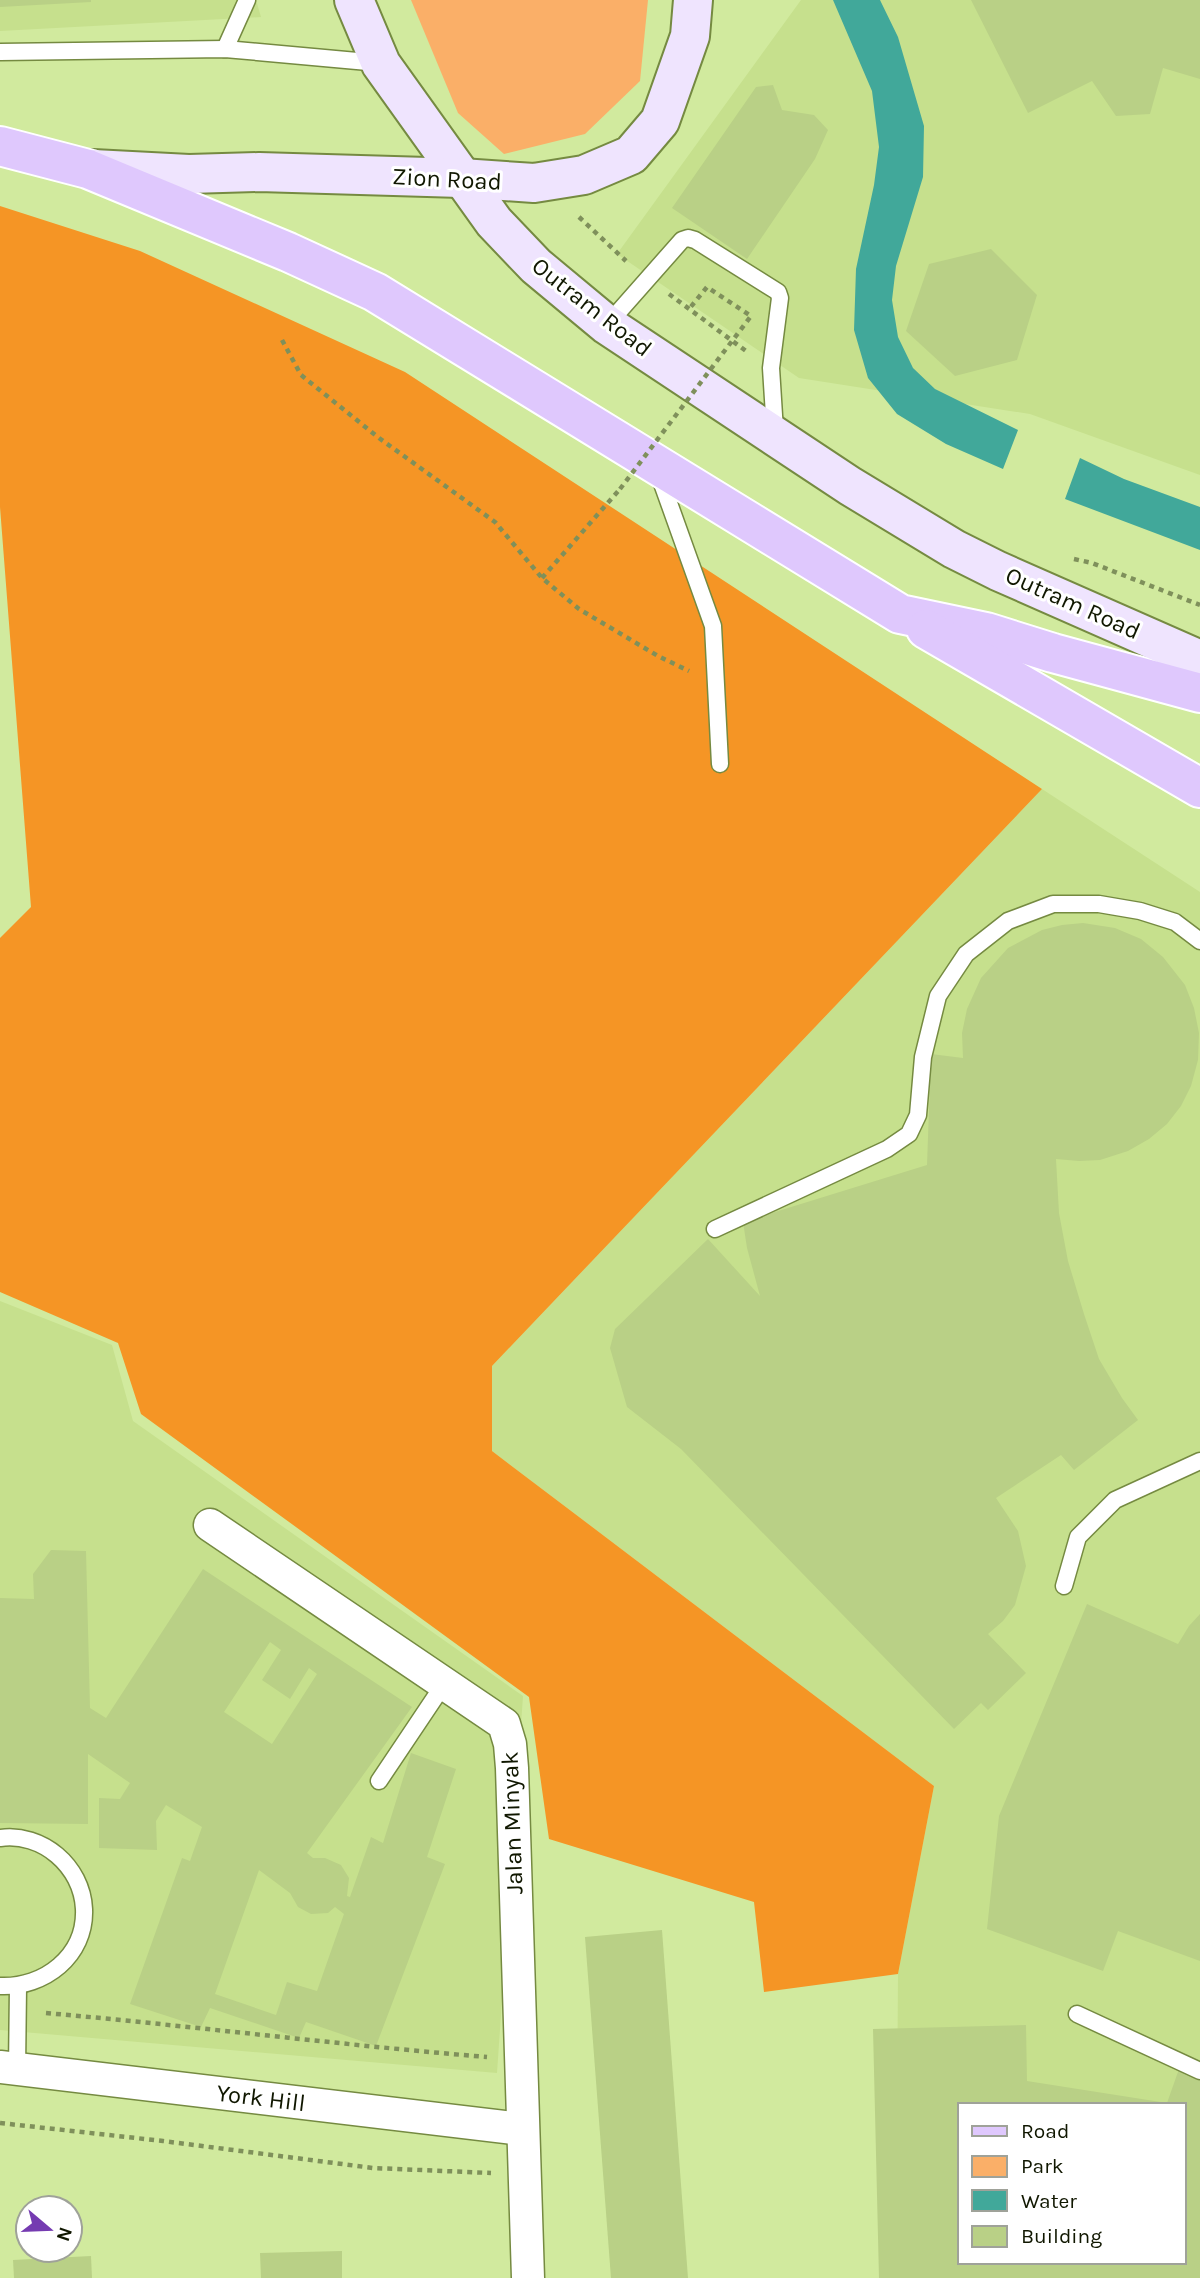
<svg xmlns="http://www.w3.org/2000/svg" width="1200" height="2278" font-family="Karla,sans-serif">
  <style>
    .built { fill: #c6e08d; fill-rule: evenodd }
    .green { fill: #faaf68 }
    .forest { fill: #f59525 }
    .water { fill: #41a89a }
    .building { fill: #b9d086; fill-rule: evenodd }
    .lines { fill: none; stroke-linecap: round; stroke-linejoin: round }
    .lane-casing { stroke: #758a41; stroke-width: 19 }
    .street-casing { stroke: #758a41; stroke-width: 35 }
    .secondary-casing { stroke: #758a41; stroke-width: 42 }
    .primary-casing { stroke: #fff; stroke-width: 42 }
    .path { stroke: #7f905b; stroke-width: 4.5; stroke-dasharray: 5 5; stroke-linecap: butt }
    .lane { stroke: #fff; stroke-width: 16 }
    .street { stroke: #fff; stroke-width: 32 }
    .secondary { stroke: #efe4fe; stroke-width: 38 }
    .primary { stroke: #dfc8fd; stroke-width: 38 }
    .path-bridge { stroke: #7f905b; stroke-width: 4.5; stroke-dasharray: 5 5; stroke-linecap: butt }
    .labels { text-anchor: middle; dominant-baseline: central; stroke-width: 6; stroke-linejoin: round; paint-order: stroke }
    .street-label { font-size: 24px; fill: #101700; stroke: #fff }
  </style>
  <rect width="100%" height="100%" fill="#d1ea9e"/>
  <g class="built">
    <path d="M 0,0 L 256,0 L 261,17 L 0,31 Z"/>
    <path d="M 801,0 L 1200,0 L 1200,475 L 1030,414 L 799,378 L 617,254 Z"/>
    <path d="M 1042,789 L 1200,892 L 1200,2278 L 896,2278 L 898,1974 L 934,1786 L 492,1451 L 492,1366 ZM 960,2105 L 1184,2105 L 1184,2262 L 960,2262 Z"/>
    <path d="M 0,1301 L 112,1345 L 133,1421 L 523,1696 L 497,2073 L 0,2030 Z"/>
  </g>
  <path class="green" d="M 411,0 L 648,0 L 640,81 L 585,134 L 504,154 L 458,113 Z"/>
  <path class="forest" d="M 0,206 L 140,251 L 405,372 L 1042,789 L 492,1366 L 492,1451 L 934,1786 L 898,1974 L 764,1992 L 754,1902 L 549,1839 L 529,1697 L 141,1414 L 118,1343 L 0,1292 L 0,938 L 31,907 L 0,507 Z"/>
  <g class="water">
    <path d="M 833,0 L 880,0 L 898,37 L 924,126 L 923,177 L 896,266 L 892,300 L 898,337 L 913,368 L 935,389 L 1018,430 L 1003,469 L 946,444 L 897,414 L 868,378 L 854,330 L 856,269 L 874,185 L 879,147 L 872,91 Z"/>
    <path d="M 1080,458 L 1124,479 L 1200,507 L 1200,550 L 1065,499 Z"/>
  </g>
  <g class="building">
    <path d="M 0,0 L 91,0 L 91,2 L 0,7 Z"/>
    <path d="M 971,0 L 1200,0 L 1200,79 L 1163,68 L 1150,114 L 1116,116 L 1092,81 L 1028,113 Z"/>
    <path d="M 773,85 L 782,110 L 814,115 L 828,130 L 815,159 L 747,259 L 672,208 L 756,87 Z"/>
    <path d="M 991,249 L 1037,295 L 1017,360 L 955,376 L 906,331 L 929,264 Z"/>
    <path d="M 1083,923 L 1115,928 L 1141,939 L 1163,957 L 1185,985 L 1194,1008 L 1199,1033 L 1198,1060 L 1191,1086 L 1181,1106 L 1167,1124 L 1149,1139 L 1128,1151 L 1100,1160 L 1079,1161 L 1056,1159 L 1059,1213 L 1068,1261 L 1084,1314 L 1099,1359 L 1122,1398 L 1138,1420 L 1074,1470 L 1061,1455 L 996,1498 L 1018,1531 L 1026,1566 L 1015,1605 L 1003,1621 L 988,1634 L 1026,1673 L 988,1710 L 981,1703 L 954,1729 L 681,1449 L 627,1407 L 610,1348 L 615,1329 L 708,1239 L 760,1296 L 747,1248 L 743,1222 L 927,1165 L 931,1054 L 963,1058 L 962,1033 L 967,1009 L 981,978 L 1008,948 L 1042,930 L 1062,925 Z"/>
    <path d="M 51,1550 L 86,1551 L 90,1708 L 106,1718 L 203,1569 L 412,1707 L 307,1853 L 313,1858 L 325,1858 L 341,1865 L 349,1878 L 347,1896 L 350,1897 L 371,1837 L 383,1843 L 411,1753 L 456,1769 L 427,1857 L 445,1864 L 376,2046 L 306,2022 L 299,2038 L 210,2008 L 201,2027 L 130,2004 L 182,1858 L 190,1861 L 202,1827 L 166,1805 L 156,1821 L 157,1850 L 99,1848 L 99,1798 L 120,1799 L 130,1783 L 88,1754 L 88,1824 L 0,1823 L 0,1598 L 34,1599 L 33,1574 ZM 270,1642 L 281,1650 L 262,1680 L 290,1699 L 309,1668 L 317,1674 L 272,1744 L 224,1712 ZM 259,1870 L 290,1893 L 298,1907 L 311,1914 L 328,1913 L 335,1907 L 344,1914 L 317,1991 L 287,1982 L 276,2015 L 215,1994 Z"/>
    <path d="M 1087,1604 L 1178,1644 L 1189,1626 L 1200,1614 L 1200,1961 L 1118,1931 L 1103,1971 L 987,1929 L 999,1816 Z"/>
    <path d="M 662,1930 L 688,2278 L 611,2278 L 585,1937 Z"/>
    <path d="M 1026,2025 L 1027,2081 L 1167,2103 L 1179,2069 L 1200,2077 L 1200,2278 L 879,2278 L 873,2029 ZM 960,2105 L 1184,2105 L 1184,2262 L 960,2262 Z"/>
    <path d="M 342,2251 L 342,2278 L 261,2278 L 260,2253 Z"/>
    <path d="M 91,2256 L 92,2278 L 14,2278 L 13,2260 Z"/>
  </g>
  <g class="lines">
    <g class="lane-casing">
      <g id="lane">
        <path d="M 225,49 L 247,0"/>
        <path d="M 0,52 L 225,49 L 379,63"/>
        <path d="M 607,325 L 682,240 L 688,238 L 695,240 L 778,292 L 780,298 L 771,368 L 775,431"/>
        <path d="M 659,475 L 713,626 L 720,764"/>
        <path d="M 715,1229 L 887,1149 L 909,1134 L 918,1115 L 923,1057 L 938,996 L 966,954 L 1008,921 L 1053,904 L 1099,904 L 1140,911 L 1175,922 L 1200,941"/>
        <path d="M 1064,1586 L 1078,1537 L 1115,1500 L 1200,1461"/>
        <path d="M 379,1781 L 444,1684"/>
        <path d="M 0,1838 C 42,1832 82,1866 84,1909 C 86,1956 44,1988 0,1986"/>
        <path d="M 1077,2014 L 1200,2071"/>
        <path d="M 17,2069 L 18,1987"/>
      </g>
    </g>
    <g class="street-casing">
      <g id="street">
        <path d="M 210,1525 L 504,1724 L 510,1744 L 512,1768 L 528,2278"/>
        <path d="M 0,2067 L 522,2129"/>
      </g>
    </g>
    <g class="secondary-casing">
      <g id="secondary">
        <path d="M 354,0 L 381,64 L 494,222 L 536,266 L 607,325 L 850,486 L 954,549 L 998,571 L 1200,660"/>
        <path d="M 93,169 L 189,174 L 259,172 L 461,178 L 534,183 L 584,175 L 631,155 L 660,121 L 690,36 L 693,0"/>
      </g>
    </g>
    <g class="primary-casing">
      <g id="primary">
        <path d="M 0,146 L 88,169 L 288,252 L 375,292 L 900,614 L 986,632 L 1053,653 L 1200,693"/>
        <path d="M 926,629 L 1200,788"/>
      </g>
    </g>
    <g class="path">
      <path d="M 579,217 L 626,261"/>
      <path d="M 669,294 L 746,351"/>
      <path d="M 282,340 L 301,375 L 379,438 L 495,522 L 542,578 L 579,609 L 658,656 L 689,671"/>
      <path d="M 1074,559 L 1092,563 L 1200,605"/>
      <path d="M 542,578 L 620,489"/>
      <path d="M 46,2013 C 193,2026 340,2045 487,2057"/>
      <path d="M 0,2123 L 163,2141 L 373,2168 L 491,2173"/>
    </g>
    <use href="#lane" class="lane"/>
    <use href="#street" class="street"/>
    <use href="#secondary" class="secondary"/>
    <use href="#primary" class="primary"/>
    <path class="path-bridge" d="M 620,489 L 751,316 L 707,287 L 689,309"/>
  </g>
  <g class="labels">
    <g class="street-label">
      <text transform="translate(447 179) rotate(3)">Zion Road</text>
      <text transform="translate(592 307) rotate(38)">Outram Road</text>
      <text transform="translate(1073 603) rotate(24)">Outram Road</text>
      <text transform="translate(512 1823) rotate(-92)">Jalan Minyak</text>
      <text transform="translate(261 2098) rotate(7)">York Hill</text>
    </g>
  </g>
  <rect x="958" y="2103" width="228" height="161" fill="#ffffff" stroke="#9fa299" stroke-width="2"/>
  <rect x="972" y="2126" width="35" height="10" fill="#dfc8fd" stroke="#9fa299" stroke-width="2"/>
  <text x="1021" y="2138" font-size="21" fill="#101700">Road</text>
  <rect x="972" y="2156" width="35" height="21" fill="#faaf68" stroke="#9fa299" stroke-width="2"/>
  <text x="1021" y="2173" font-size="21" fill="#101700">Park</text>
  <rect x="972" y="2190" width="35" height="21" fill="#41a89a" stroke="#9fa299" stroke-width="2"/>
  <text x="1021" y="2208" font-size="21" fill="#101700">Water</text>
  <rect x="972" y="2226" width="35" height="21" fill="#b9d086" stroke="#9fa299" stroke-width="2"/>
  <text x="1021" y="2243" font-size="21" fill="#101700">Building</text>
  <g transform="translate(49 2229) rotate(109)"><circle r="33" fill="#ffffff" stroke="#9fa299" stroke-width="2"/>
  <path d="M0-5L12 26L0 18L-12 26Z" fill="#753bb1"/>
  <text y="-10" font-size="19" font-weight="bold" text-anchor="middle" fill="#101700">N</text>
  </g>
</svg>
